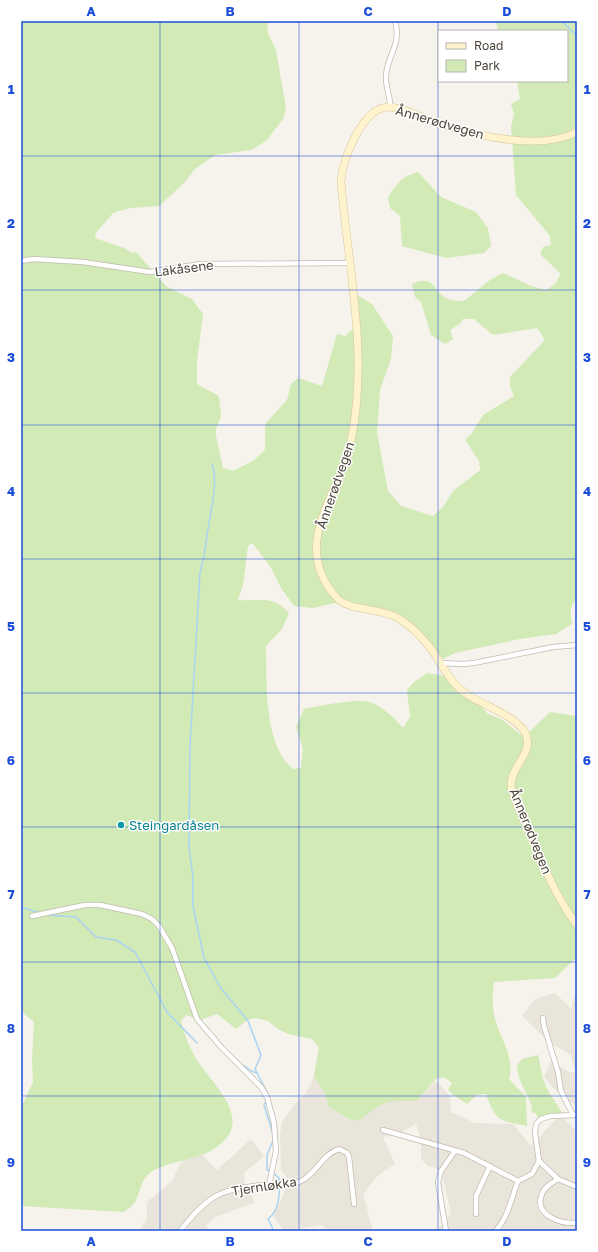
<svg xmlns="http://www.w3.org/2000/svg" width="598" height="1252" font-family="'Golos Text',sans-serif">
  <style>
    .residential { fill: #eae5da }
    .green { fill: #d2eab5 }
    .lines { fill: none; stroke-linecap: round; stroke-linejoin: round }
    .stream { stroke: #a9d4f2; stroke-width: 1.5 }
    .street-casing { stroke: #c2bbae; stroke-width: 6 }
    .secondary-casing { stroke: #d6c79b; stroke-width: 8 }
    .street { stroke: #fff; stroke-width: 4.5 }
    .secondary { stroke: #fff3cd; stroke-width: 7 }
    .grid { fill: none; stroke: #1d4ed8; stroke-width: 1; stroke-opacity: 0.55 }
    .culture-dot { fill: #0f9aa8; stroke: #fff; stroke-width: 1.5 }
    .labels { text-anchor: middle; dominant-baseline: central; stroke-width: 3; stroke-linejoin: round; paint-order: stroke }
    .street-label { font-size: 13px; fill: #4b4439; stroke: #fff }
    .culture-label { font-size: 13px; fill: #0d838f; stroke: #fff; text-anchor: start }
    .neatline { fill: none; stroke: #1d4ed8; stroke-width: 1.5 }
    .grid-label { font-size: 13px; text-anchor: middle; font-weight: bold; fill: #1d4ed8 }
  </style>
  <rect width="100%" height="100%" fill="#f6f3ec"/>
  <g class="residential">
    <path d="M 577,989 L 577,1106 L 557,1092 L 544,1077 L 551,1061 L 569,1072 L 575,1072 L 571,1055 L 550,1043 L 522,1016 L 535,999 L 555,993 L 571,1009 Z"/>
    <path d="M 315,1076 L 325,1094 L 329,1107 L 349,1119 L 365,1116 L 372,1109 L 386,1101 L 417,1101 L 436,1081 L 450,1096 L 451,1112 L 475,1123 L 513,1124 L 531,1146 L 560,1115 L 575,1130 L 577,1127 L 577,1231 L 437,1231 L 451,1213 L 442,1174 L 436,1168 L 428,1166 L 421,1159 L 421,1139 L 416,1124 L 396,1135 L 383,1137 L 395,1164 L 377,1176 L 363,1194 L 373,1231 L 330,1231 L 321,1225 L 284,1231 L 273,1217 L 288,1184 L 286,1176 L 281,1170 L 280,1135 L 282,1122 L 295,1103 L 305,1094 Z"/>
    <path d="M 251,1139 L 264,1156 L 244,1173 L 245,1186 L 255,1202 L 214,1218 L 206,1226 L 210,1231 L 139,1231 L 147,1219 L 147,1202 L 173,1180 L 178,1167 L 183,1160 L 201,1154 L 217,1170 Z"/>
  </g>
  <g class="green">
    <path d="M 21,21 L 267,21 L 268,33 L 276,50 L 286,108 L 283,119 L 266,141 L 251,150 L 215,155 L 195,169 L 184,183 L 159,206 L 130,208 L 113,213 L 96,233 L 95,238 L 124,248 L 132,253 L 136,252 L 166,286 L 192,299 L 203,314 L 197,361 L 197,384 L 219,396 L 221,416 L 216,429 L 216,436 L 223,468 L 233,471 L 253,461 L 265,450 L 265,424 L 287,400 L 291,384 L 298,378 L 322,386 L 337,334 L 345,336 L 355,327 L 354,293 L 372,304 L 393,336 L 391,359 L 380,390 L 377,433 L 388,491 L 401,506 L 433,516 L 444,506 L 453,491 L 480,470 L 479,461 L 465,440 L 472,433 L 483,415 L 514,396 L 510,387 L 510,377 L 545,340 L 537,328 L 493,335 L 474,319 L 463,319 L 460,324 L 450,330 L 453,339 L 445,344 L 431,335 L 421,302 L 415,297 L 412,284 C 436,273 432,292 448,299 C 452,301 459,301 464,301 L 490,280 L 503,273 L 531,286 L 546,290 L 555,284 L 561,274 L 540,254 L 543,247 L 551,245 L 550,236 L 516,195 L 511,126 L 514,114 L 511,104 L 520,99 L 517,81 L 567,81 L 567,31 L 498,31 L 496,21 L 577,21 L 577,599 C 569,606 570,614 572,624 L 556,634 L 520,639 L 455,653 L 443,659 L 411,624 L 339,602 L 313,608 L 294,606 L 281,588 L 270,566 L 252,543 L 248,546 L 243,585 L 238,600 C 261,602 272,594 289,613 L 282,629 L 266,646 C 267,682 263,744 293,769 L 301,768 L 303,749 L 296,727 L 304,709 C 317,706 357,698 369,702 C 383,706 393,717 403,728 L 410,717 L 407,690 L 413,683 L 427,673 L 447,676 L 472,697 L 488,714 L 501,719 L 524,737 L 550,712 L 577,716 L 577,957 L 555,978 L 494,982 C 492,996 492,1009 496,1022 C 502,1041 515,1060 509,1079 L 526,1097 L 527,1126 C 499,1120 496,1122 486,1094 L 477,1095 L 467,1104 L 452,1094 L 448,1089 L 452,1083 L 444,1077 L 436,1079 L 417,1101 C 384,1101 385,1100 359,1121 L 349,1119 L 329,1107 L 325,1094 L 315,1077 L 313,1080 L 319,1047 L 312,1039 L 288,1034 L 278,1029 L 268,1021 L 256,1018 L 247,1020 L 236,1029 L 217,1014 L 200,1020 L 186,1015 L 181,1021 C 185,1036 190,1050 199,1063 C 217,1089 257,1124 212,1150 C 196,1160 164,1162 150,1173 C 140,1181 141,1191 135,1202 C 133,1206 127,1209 124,1212 L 21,1206 L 21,1108 L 33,1082 L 32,1061 L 34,1022 L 21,1011 Z"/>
    <path d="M 418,172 L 441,197 L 476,212 L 488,228 L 491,246 L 484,253 L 446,258 L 402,246 L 400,216 L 390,208 L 388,198 C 396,184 402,176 418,172 Z"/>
    <path d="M 538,1055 L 543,1079 L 547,1089 L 563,1114 L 539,1118 L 535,1113 L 531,1112 L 532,1106 L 519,1078 L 517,1065 L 522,1059 Z"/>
  </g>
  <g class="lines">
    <g class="stream">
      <path d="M 562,21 L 577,36"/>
      <path d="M 212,464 C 218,481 212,505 209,523 C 206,540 205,556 200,572 L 190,745 L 189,847 L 193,878 L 193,906 L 204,958 L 220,987 L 248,1021 L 261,1055 L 255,1069 L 269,1096"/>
      <path d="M 21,907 L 40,913"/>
      <path d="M 48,915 L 76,917 L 96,937 L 116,940 L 135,952 L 167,1012 L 197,1043"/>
      <path d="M 243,1065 L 251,1071 L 257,1073"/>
      <path d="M 266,1102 L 264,1105 L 273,1134"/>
      <path d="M 270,1171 L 267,1170 L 267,1155 L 274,1138"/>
      <path d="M 271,1231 L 273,1229 L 268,1219 C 280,1210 280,1192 279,1178 L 273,1173"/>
    </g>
    <g class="street-casing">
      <g id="street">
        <path d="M 390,107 C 391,97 385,87 386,76 C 387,55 402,45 395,21"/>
        <path d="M 21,261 L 33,259 L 83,262 L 150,272 L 200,264 L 349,263"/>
        <path d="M 440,663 L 463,664 L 474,663 L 553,647 L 577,645"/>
        <path d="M 32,916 L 85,905 L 100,905 L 142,914 L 152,919 L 159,926 L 172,948 L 197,1019 L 222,1048 L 261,1087 L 267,1097 L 274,1123 L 276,1151 L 269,1185"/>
        <path d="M 543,1018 L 544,1026 L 558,1072 L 561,1091 L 573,1115"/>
        <path d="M 577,1115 L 551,1116 L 541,1119 L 536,1124 L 535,1133 L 539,1161 L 558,1179 L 577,1187"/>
        <path d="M 383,1130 L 464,1153 L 518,1181"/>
        <path d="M 558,1179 C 552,1183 544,1187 542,1194 C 533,1216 562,1224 577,1223"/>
        <path d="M 476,1214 L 476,1196 L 490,1166"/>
        <path d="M 180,1231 C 208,1196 220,1188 265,1185 C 276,1184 288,1186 299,1182 C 315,1176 322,1154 339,1149 L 347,1153 L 349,1157 L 354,1204"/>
        <path d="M 446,1231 L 438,1182 L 441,1171 L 455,1151"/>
        <path d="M 495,1231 C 507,1221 512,1196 518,1181 L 532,1174 L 539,1161"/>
      </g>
    </g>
    <g class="secondary-casing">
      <path id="secondary" d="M 577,132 C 538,152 474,135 434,122 C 421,117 403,107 388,107 C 362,108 342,160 341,182 C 348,267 369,355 351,441 C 340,495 289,543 336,597 C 349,612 380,607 398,618 C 416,629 428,643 439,661 C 444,669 449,678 456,685 C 474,704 505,709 523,729 C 538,751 511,764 511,785 C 512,797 520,811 525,822 C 540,857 554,895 577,925"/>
    </g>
    <use href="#street" class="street"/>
    <use href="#secondary" class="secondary"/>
  </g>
  <path class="grid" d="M 160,21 L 160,1231M 299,21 L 299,1231M 438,21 L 438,1231M 21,156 L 577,156M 21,290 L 577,290M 21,425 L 577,425M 21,559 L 577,559M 21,693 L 577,693M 21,827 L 577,827M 21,962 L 577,962M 21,1096 L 577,1096"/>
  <circle class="culture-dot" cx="121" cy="825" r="4"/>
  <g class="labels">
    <g class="street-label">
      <text transform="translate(440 122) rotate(16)">Ånnerødvegen</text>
      <text transform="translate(184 268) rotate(-7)">Lakåsene</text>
      <text transform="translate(335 485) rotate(-71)">Ånnerødvegen</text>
      <text transform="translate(531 831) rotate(68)">Ånnerødvegen</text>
      <text transform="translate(264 1186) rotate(-9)">Tjernløkka</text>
    </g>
    <g class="culture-label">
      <text x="129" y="825">Steingardåsen</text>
    </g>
  </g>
  <rect width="598" height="1252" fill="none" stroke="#ffffff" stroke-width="44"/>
  <rect x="438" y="30" width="130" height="52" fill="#ffffff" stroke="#b7b4b0"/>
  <rect x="446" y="43" width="20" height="6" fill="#fff3cd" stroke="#b7b4b0"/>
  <text x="474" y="50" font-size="12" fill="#4b4439">Road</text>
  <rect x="446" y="60" width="20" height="12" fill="#d2eab5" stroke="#b7b4b0"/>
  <text x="474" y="70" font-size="12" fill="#4b4439">Park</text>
  <rect x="22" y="22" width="554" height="1208" class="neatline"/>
  <g class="grid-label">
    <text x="91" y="16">A</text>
    <text x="230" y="16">B</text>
    <text x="368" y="16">C</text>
    <text x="507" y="16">D</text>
    <text x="11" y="94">1</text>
    <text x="587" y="94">1</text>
    <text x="11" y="228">2</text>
    <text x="587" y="228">2</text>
    <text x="11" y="362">3</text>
    <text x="587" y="362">3</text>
    <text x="11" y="496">4</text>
    <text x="587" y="496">4</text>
    <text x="11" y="631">5</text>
    <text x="587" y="631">5</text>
    <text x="11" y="765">6</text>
    <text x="587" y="765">6</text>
    <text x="11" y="899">7</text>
    <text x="587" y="899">7</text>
    <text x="11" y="1033">8</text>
    <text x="587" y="1033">8</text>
    <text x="11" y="1167">9</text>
    <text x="587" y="1167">9</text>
    <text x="91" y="1246">A</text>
    <text x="230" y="1246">B</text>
    <text x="368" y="1246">C</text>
    <text x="507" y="1246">D</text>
  </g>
</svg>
